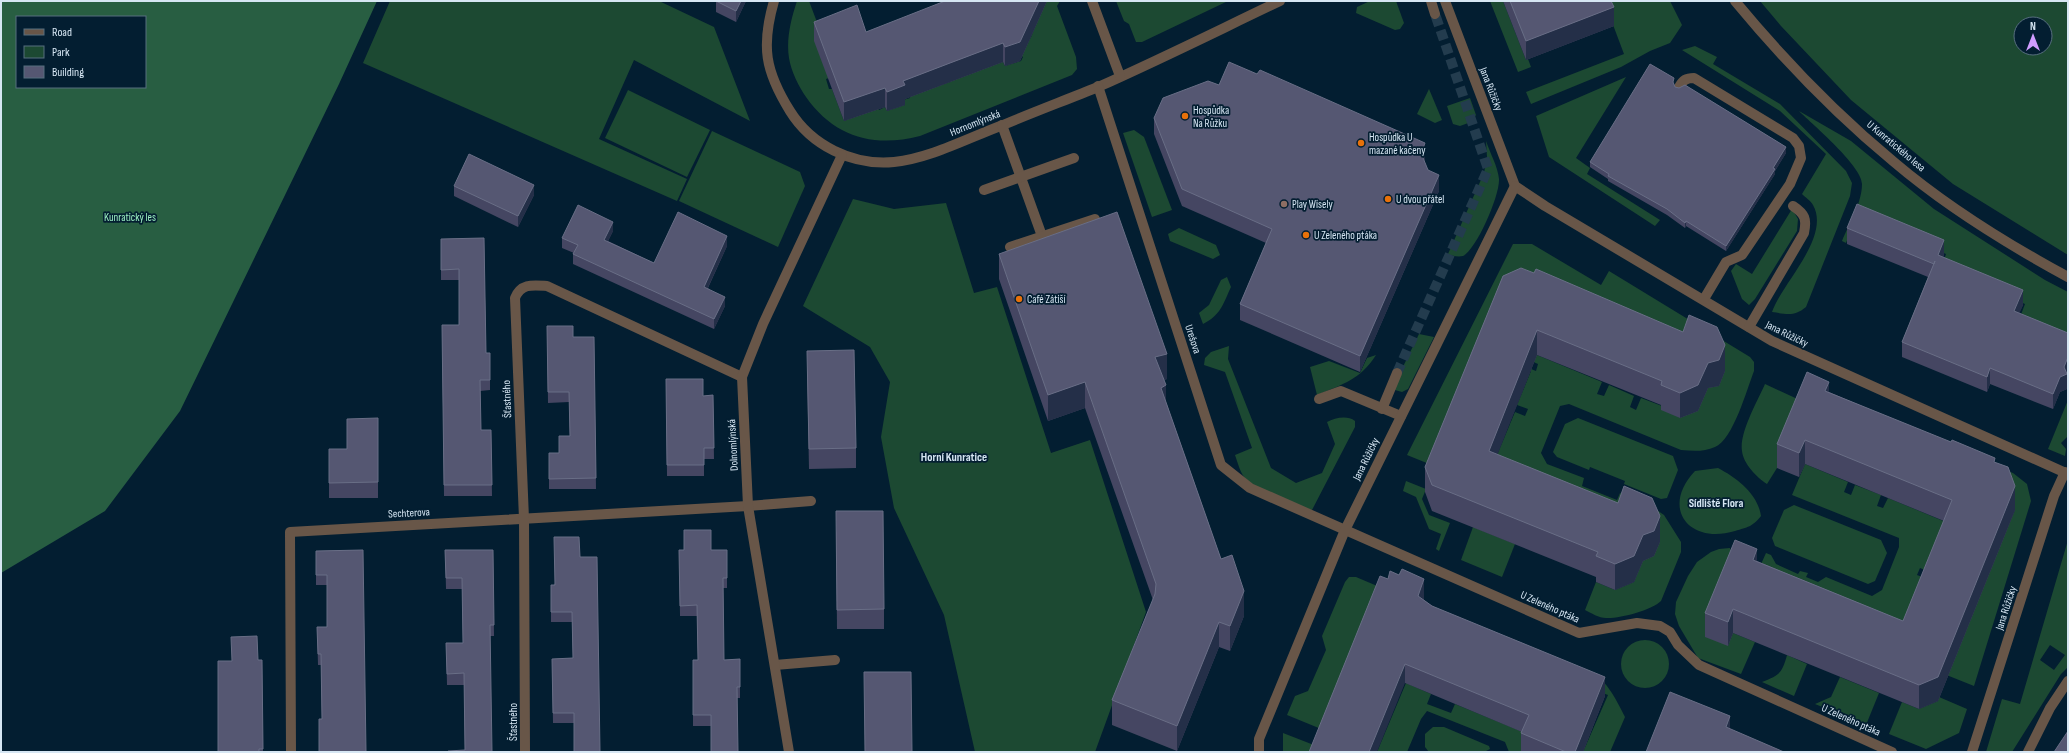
<svg xmlns="http://www.w3.org/2000/svg" width="2069" height="753" font-family="'Sofia Sans Condensed',sans-serif">
  <style>
    .green { fill: #1c4932; fill-rule: evenodd }
    .forest { fill: #285e42; fill-rule: evenodd }
    .lines { fill: none; stroke-linecap: round; stroke-linejoin: round }
    .minor-tunnel { stroke: #233c4e; stroke-width: 10; stroke-dasharray: 10 5; stroke-linecap: butt }
    .minor { stroke: #685648; stroke-width: 10 }
    .wall { fill: #454662 }
    .shaded-wall { fill: #242f48 }
    .building { fill: #555772; stroke: #696e86 }
    .food-dot { fill: #e8710a; stroke: #031e31; stroke-width: 1.5 }
    .education-dot { fill: #8d6e63; stroke: #031e31; stroke-width: 1.5 }
    .labels { text-anchor: middle; dominant-baseline: central; stroke-width: 3.5; stroke-linejoin: round; paint-order: stroke }
    .street-label { font-size: 11px; fill: #d6e6f3; stroke: #031e31 }
    .poi-label { font-size: 11px; fill: #d6e6f3; stroke: #031e31; text-anchor: start }
    .park-label { font-size: 11px; fill: #9ef1c3; stroke: #031e31 }
    .neighbourhood-label { font-size: 12px; font-weight: bold; fill: #d6e6f3; stroke: #031e31 }
  </style>
  <rect width="100%" height="100%" fill="#031e31"/>
  <g class="green">
    <path d="M 390,1 L 659,1 L 714,27 L 750,121 L 634,60 L 599,139 L 687,179 L 677,201 L 363,63 Z"/>
    <path d="M 797,1 L 809,1 L 823,38 L 829,78 L 826,79 L 829,89 L 832,89 L 844,121 L 878,108 L 879,110 L 885,107 L 887,111 L 905,105 L 903,100 L 910,98 L 910,96 L 950,82 L 950,80 L 1002,60 L 1005,66 L 1021,61 L 1023,57 L 1021,56 L 1031,37 L 1045,1 L 1060,1 L 1057,6 L 1076,57 L 1077,69 L 1072,75 L 920,136 C 874,148 834,137 806,97 C 799,87 791,71 789,58 C 786,39 791,19 797,1 Z"/>
    <path d="M 1116,1 L 1228,1 L 1142,42 L 1136,42 L 1129,24 L 1124,21 Z"/>
    <path d="M 1370,1 L 1396,1 L 1404,23 L 1400,29 L 1395,30 L 1356,13 L 1357,7 Z"/>
    <path d="M 1490,1 L 1503,1 L 1526,60 L 1528,59 L 1531,67 L 1518,72 Z"/>
    <path d="M 1604,1 L 1670,1 L 1682,25 L 1670,43 L 1650,51 L 1621,67 L 1531,104 L 1526,92 L 1624,54 Z"/>
    <path d="M 1760,1 L 2068,1 L 2068,255 L 1953,184 L 1851,100 L 1781,26 ZM 2021,24 L 2045,24 L 2045,48 L 2021,48 Z"/>
    <path d="M 1695,46 L 1717,57 L 1713,64 L 1780,104 L 1846,171 L 1852,183 L 1850,196 L 1806,307 C 1794,317 1787,314 1772,312 C 1782,283 1831,237 1813,205 C 1811,201 1805,197 1802,194 L 1826,154 L 1780,111 L 1682,50 Z"/>
    <path d="M 1626,77 L 1576,158 L 1590,168 L 1587,174 L 1660,220 L 1655,226 L 1549,157 L 1536,116 Z"/>
    <path d="M 1429,89 L 1442,120 L 1435,123 L 1417,114 Z"/>
    <path d="M 628,90 L 710,130 L 687,177 L 605,138 Z"/>
    <path d="M 1470,98 L 1476,115 L 1471,122 L 1460,126 L 1453,124 L 1447,106 Z"/>
    <path d="M 1799,111 L 1851,141 L 1934,209 L 2045,280 L 2068,292 L 2068,346 L 2017,325 L 2025,304 L 1941,269 L 1946,254 L 1856,217 L 1846,243 L 1842,241 C 1849,224 1862,203 1862,184 C 1862,166 1813,125 1799,111 Z"/>
    <path d="M 1134,130 L 1144,137 L 1172,210 L 1152,217 L 1123,133 Z"/>
    <path d="M 712,131 L 800,172 L 805,186 L 778,247 L 679,201 Z"/>
    <path d="M 1486,141 C 1490,153 1498,167 1499,179 C 1500,195 1477,249 1463,256 C 1458,257 1452,256 1448,254 L 1484,173 L 1487,157 Z"/>
    <path d="M 853,199 L 894,209 L 946,203 L 974,293 L 997,287 L 1051,453 L 1090,440 L 1146,612 L 1095,752 L 975,752 L 944,615 L 894,508 L 881,437 L 890,382 L 870,347 L 803,306 Z"/>
    <path d="M 1792,209 L 1798,219 L 1797,231 L 1755,299 L 1749,305 L 1742,299 L 1731,271 L 1736,264 L 1752,274 Z"/>
    <path d="M 1179,228 L 1216,245 L 1220,255 L 1213,259 L 1170,241 L 1168,234 Z"/>
    <path d="M 1513,244 L 1532,244 L 1601,285 L 1609,271 L 1750,357 L 1754,362 L 1754,371 C 1747,389 1733,440 1715,447 C 1704,452 1693,451 1681,450 L 1569,404 L 1560,406 L 1541,453 L 1547,464 L 1584,478 L 1582,486 L 1617,500 L 1620,493 L 1648,504 L 1664,515 L 1681,542 L 1681,552 L 1661,601 C 1652,610 1619,619 1606,618 C 1599,618 1591,613 1585,610 L 1596,582 L 1615,590 L 1634,582 L 1644,557 L 1497,455 L 1515,412 L 1525,416 L 1528,409 L 1517,405 L 1531,371 L 1526,367 L 1536,371 L 1538,364 L 1529,360 L 1537,355 L 1602,382 L 1597,394 L 1604,396 L 1609,385 L 1634,396 L 1630,407 L 1636,410 L 1641,398 L 1662,406 L 1680,418 L 1536,295 L 1439,468 L 1407,455 Z"/>
    <path d="M 1227,277 L 1231,287 C 1223,304 1221,315 1203,324 L 1199,313 L 1209,305 L 1221,280 Z"/>
    <path d="M 1419,334 L 1434,337 L 1408,389 L 1402,392 L 1395,390 L 1396,381 Z"/>
    <path d="M 1229,346 L 1228,359 L 1271,468 L 1296,483 L 1322,473 L 1335,444 L 1327,422 C 1335,418 1347,415 1355,421 L 1355,427 L 1312,510 C 1299,507 1256,489 1247,480 C 1240,474 1238,463 1235,455 L 1252,448 L 1225,372 L 1204,365 L 1205,358 L 1211,352 Z"/>
    <path d="M 1376,355 C 1360,380 1343,384 1317,395 L 1310,367 L 1329,361 L 1360,373 L 1367,358 Z"/>
    <path d="M 1765,384 L 1804,402 L 1777,468 L 1767,484 C 1757,478 1743,463 1742,451 C 1739,433 1758,400 1765,384 Z"/>
    <path d="M 2068,400 L 2068,436 L 2061,443 L 2066,449 L 2065,456 L 2048,449 Z"/>
    <path d="M 1578,418 L 1673,456 L 1678,470 L 1667,498 L 1661,499 L 1624,484 L 1625,481 L 1590,467 L 1589,470 L 1557,457 L 1553,452 L 1565,424 Z"/>
    <path d="M 1903,430 L 2013,473 L 2027,484 L 2031,501 L 1974,686 L 1944,674 L 2015,510 Z"/>
    <path d="M 1805,464 L 1848,482 L 1844,492 L 1851,495 L 1855,485 L 1881,495 L 1877,506 L 1883,508 L 1888,498 L 1953,525 L 1932,573 L 1920,568 L 1917,575 L 1930,580 L 1912,624 L 1757,573 L 1766,553 L 1771,555 L 1776,564 L 1798,574 L 1800,571 L 1808,573 L 1806,577 L 1818,582 L 1826,577 L 1872,596 L 1882,590 L 1899,547 L 1899,538 L 1792,495 Z"/>
    <path d="M 1718,468 C 1737,478 1758,494 1761,516 C 1752,527 1748,527 1735,531 C 1689,545 1660,508 1695,471 Z"/>
    <path d="M 1406,481 L 1426,489 L 1422,499 L 1429,515 L 1450,523 L 1439,551 L 1436,549 L 1441,534 L 1429,529 L 1416,497 L 1403,491 Z"/>
    <path d="M 1794,505 L 1881,540 L 1887,553 L 1875,581 L 1868,584 L 1775,546 L 1772,538 L 1784,510 Z"/>
    <path d="M 1473,527 L 1515,544 L 1502,577 L 1461,560 Z"/>
    <path d="M 2068,540 L 2067,668 L 2061,674 L 2012,752 L 1986,752 L 2002,699 L 2020,704 ZM 2050,645 L 2065,655 L 2054,670 L 2040,660 Z"/>
    <path d="M 1730,548 L 1735,564 L 1733,633 L 1755,642 L 1741,674 L 1698,658 L 1679,626 L 1675,614 L 1676,602 L 1688,576 L 1697,562 L 1711,552 L 1719,549 Z"/>
    <path d="M 1349,577 L 1356,577 L 1382,588 L 1326,731 L 1287,715 L 1295,696 L 1308,691 L 1326,650 L 1322,636 L 1345,582 Z"/>
    <circle cx="1645" cy="664" r="24"/>
    <path d="M 1787,655 L 1807,664 L 1794,696 L 1762,682 C 1779,675 1782,674 1787,655 Z"/>
    <path d="M 1585,669 C 1605,676 1616,699 1625,717 L 1610,752 L 1583,752 L 1608,695 L 1597,691 L 1581,672 Z"/>
    <path d="M 1840,677 L 1879,693 L 1866,725 L 1815,704 L 1831,697 Z"/>
    <path d="M 1406,683 L 1431,694 L 1427,704 L 1451,713 L 1455,704 L 1530,735 L 1521,752 L 1509,752 L 1505,742 L 1427,711 L 1421,719 L 1407,752 L 1377,752 Z"/>
    <path d="M 1939,697 L 1967,709 L 1959,733 L 1926,749 L 1889,734 L 1902,702 L 1919,709 L 1938,701 Z"/>
    <path d="M 1433,727 L 1444,727 L 1489,746 L 1490,749 L 1484,752 L 1429,752 L 1425,747 L 1425,734 Z"/>
    <path d="M 1283,733 L 1319,747 L 1317,752 L 1283,752 Z"/>
  </g>
  <path class="forest" d="M 1,1 L 377,1 L 339,84 L 180,411 L 105,511 L 1,573 ZM 17,17 L 145,17 L 145,87 L 17,87 Z"/>
  <g class="lines">
    <path class="minor-tunnel" d="M 1397,373 L 1488,169 L 1435,14"/>
    <g class="minor">
      <path d="M 774,1 C 761,46 765,71 790,111 C 811,145 852,166 894,162 C 931,158 968,138 1003,125 C 1034,112 1066,100 1098,87 C 1159,60 1219,30 1280,1"/>
      <path d="M 1092,1 L 1120,76"/>
      <path d="M 1431,1 L 1435,14"/>
      <path d="M 1445,1 L 1515,186 L 1545,206 L 1772,341 L 2068,474"/>
      <path d="M 1735,1 C 1783,59 1836,114 1894,162 C 1947,207 2007,244 2068,277"/>
      <path d="M 1098,86 L 1221,465 L 1250,488 L 1579,633 L 1637,623 L 1660,626 L 1670,632 L 1678,645 L 1699,665 L 1892,752"/>
      <path d="M 1679,87 C 1683,80 1686,78 1694,78 L 1793,138 L 1799,146 L 1801,158 L 1790,184 L 1742,255 L 1726,262 L 1704,299"/>
      <path d="M 1002,125 L 1042,236"/>
      <path d="M 984,190 L 1074,158"/>
      <path d="M 1010,247 L 1095,219"/>
      <path d="M 1749,327 L 1804,233 C 1807,219 1805,214 1793,206"/>
      <path d="M 1319,399 L 1341,391 L 1401,416"/>
      <path d="M 1382,409 L 1397,373"/>
      <path d="M 775,665 L 835,660"/>
      <path d="M 291,752 L 290,532 L 748,506 L 811,501"/>
      <path d="M 525,752 L 524,519 L 515,298 C 521,283 533,285 547,286 L 742,377"/>
      <path d="M 789,752 L 748,506 L 742,377 L 763,324 L 842,155"/>
      <path d="M 1259,752 L 1259,739 L 1273,705 L 1345,530 L 1515,186"/>
      <path d="M 1972,752 L 2054,496 L 2065,472"/>
      <path d="M 2028,752 L 2050,708 L 2068,681"/>
    </g>
  </g>
  <g class="wall">
    <path d="M 716,1 L 746,1 L 736,22 L 716,12 Z"/>
    <path d="M 1047,1 L 1020,61 L 1005,66 L 1003,62 L 950,82 L 905,99 L 905,105 L 887,111 L 885,107 L 844,121 L 814,41 L 814,22 L 866,32 Z"/>
    <path d="M 1503,1 L 1611,1 L 1614,26 L 1526,60 Z"/>
    <path d="M 1674,84 L 1675,87 L 1786,153 L 1775,171 L 1775,174 L 1726,251 L 1686,226 L 1685,228 L 1667,215 L 1608,181 L 1608,179 L 1590,167 L 1590,162 Z"/>
    <path d="M 1219,85 L 1425,159 L 1424,161 L 1428,170 L 1439,191 L 1360,372 L 1240,320 L 1240,304 L 1266,243 L 1182,206 L 1154,134 L 1154,118 Z"/>
    <path d="M 454,186 L 534,195 L 518,227 L 454,196 Z"/>
    <path d="M 1847,228 L 1944,255 L 1943,257 L 2023,305 L 2019,313 L 2068,333 L 2068,373 L 2067,375 L 2067,389 L 2060,392 L 2053,409 L 1990,384 L 1987,392 L 1902,357 L 1902,342 L 1928,277 L 1847,244 Z"/>
    <path d="M 613,231 L 608,241 L 654,263 L 727,246 L 708,288 L 725,306 L 714,329 L 573,264 L 573,254 L 574,253 L 562,248 L 562,238 Z"/>
    <path d="M 484,238 L 486,353 L 490,353 L 490,390 L 480,391 L 481,430 L 491,430 L 492,496 L 444,496 L 442,325 L 459,325 L 459,280 L 441,280 L 441,239 Z"/>
    <path d="M 999,254 L 1167,379 L 1164,380 L 1166,402 L 1221,559 L 1244,616 L 1230,651 L 1219,647 L 1177,751 L 1112,725 L 1112,700 L 1153,600 L 1085,408 L 1048,421 L 999,279 Z"/>
    <path d="M 1503,276 L 1725,371 L 1719,386 L 1708,388 L 1698,411 L 1680,418 L 1661,410 L 1661,405 L 1537,355 L 1497,454 L 1660,542 L 1654,556 L 1643,561 L 1634,582 L 1615,590 L 1596,582 L 1596,577 L 1432,511 L 1425,492 L 1425,467 Z"/>
    <path d="M 547,326 L 573,337 L 594,337 L 596,489 L 549,489 L 549,453 L 559,453 L 570,436 L 569,402 L 548,403 Z"/>
    <path d="M 807,370 L 856,448 L 856,468 L 809,469 Z"/>
    <path d="M 666,379 L 703,396 L 713,395 L 714,459 L 704,459 L 704,476 L 667,476 Z"/>
    <path d="M 1829,392 L 1995,463 L 2015,510 L 1938,701 L 1919,709 L 1733,633 L 1728,646 L 1705,637 L 1705,613 L 1757,561 L 1903,621 L 1944,521 L 1805,464 L 1799,477 L 1777,468 L 1777,444 Z"/>
    <path d="M 378,418 L 378,498 L 329,498 L 329,449 L 347,449 Z"/>
    <path d="M 836,531 L 884,609 L 884,629 L 837,629 Z"/>
    <path d="M 579,537 L 574,723 L 553,723 L 552,659 L 573,658 L 572,622 L 551,622 L 551,585 L 554,585 Z"/>
    <path d="M 363,550 L 322,719 L 321,665 L 318,665 L 317,627 L 327,627 L 327,585 L 316,585 L 316,551 Z"/>
    <path d="M 445,550 L 493,550 L 494,636 L 490,636 L 465,750 L 464,685 L 447,685 L 446,643 L 463,643 L 462,589 L 446,589 Z"/>
    <path d="M 679,550 L 727,550 L 727,588 L 723,588 L 724,660 L 740,659 L 740,698 L 737,698 L 711,726 L 693,726 L 693,660 L 698,660 L 697,616 L 680,616 Z"/>
    <path d="M 1399,575 L 1424,599 L 1424,600 L 1432,606 L 1605,696 L 1583,752 L 1521,752 L 1521,733 L 1522,732 L 1405,683 L 1388,579 Z"/>
    <path d="M 258,660 L 262,660 L 263,752 L 218,752 Z"/>
  </g>
  <g class="shaded-wall">
    <path d="M 741,1 L 746,1 L 736,22 L 736,11 Z"/>
    <path d="M 1039,1 L 1047,1 L 1020,61 L 1005,66 L 1005,47 Z"/>
    <path d="M 1614,7 L 1614,26 L 1526,60 L 1526,41 Z"/>
    <path d="M 1003,43 L 1003,62 L 905,99 L 905,105 L 887,111 L 887,92 L 903,81 Z"/>
    <path d="M 885,88 L 885,107 L 844,121 L 844,102 Z"/>
    <path d="M 1425,143 L 1425,159 L 1421,169 L 1421,153 Z"/>
    <path d="M 1786,147 L 1786,153 L 1775,171 L 1775,174 L 1726,251 L 1726,246 Z"/>
    <path d="M 1439,175 L 1439,191 L 1360,372 L 1360,356 Z"/>
    <path d="M 534,185 L 534,195 L 518,227 L 518,216 Z"/>
    <path d="M 1686,221 L 1686,226 L 1685,228 L 1685,223 Z"/>
    <path d="M 613,222 L 613,231 L 604,249 L 604,240 Z"/>
    <path d="M 727,236 L 727,246 L 704,296 L 704,287 Z"/>
    <path d="M 1944,240 L 1944,255 L 1938,270 L 1938,255 Z"/>
    <path d="M 2023,290 L 2023,305 L 2014,326 L 2014,311 Z"/>
    <path d="M 725,297 L 725,306 L 714,329 L 714,319 Z"/>
    <path d="M 1537,330 L 1537,355 L 1489,476 L 1489,451 Z"/>
    <path d="M 1725,345 L 1725,371 L 1719,386 L 1708,388 L 1698,411 L 1680,418 L 1680,393 Z"/>
    <path d="M 1167,354 L 1167,379 L 1155,383 L 1155,357 Z"/>
    <path d="M 2068,357 L 2067,389 L 2060,392 L 2053,409 L 2053,394 Z"/>
    <path d="M 1990,368 L 1990,384 L 1987,392 L 1987,377 Z"/>
    <path d="M 1085,382 L 1085,408 L 1048,421 L 1048,395 Z"/>
    <path d="M 1829,382 L 1829,406 L 1825,391 Z"/>
    <path d="M 1166,385 L 1166,411 L 1161,388 Z"/>
    <path d="M 1805,440 L 1805,464 L 1799,477 L 1799,453 Z"/>
    <path d="M 2015,486 L 2015,510 L 1938,701 L 1919,709 L 1919,685 Z"/>
    <path d="M 1660,516 L 1660,542 L 1654,556 L 1643,561 L 1634,582 L 1615,590 L 1615,564 Z"/>
    <path d="M 1757,549 L 1757,573 L 1753,560 Z"/>
    <path d="M 1424,579 L 1424,599 L 1418,615 L 1418,596 Z"/>
    <path d="M 1244,591 L 1244,616 L 1230,651 L 1230,626 Z"/>
    <path d="M 1733,609 L 1733,633 L 1728,646 L 1728,622 Z"/>
    <path d="M 1219,622 L 1219,647 L 1177,751 L 1177,726 Z"/>
    <path d="M 1405,664 L 1405,683 L 1377,752 L 1369,752 Z"/>
    <path d="M 1605,677 L 1605,696 L 1583,752 L 1575,752 Z"/>
    <path d="M 1730,716 L 1730,735 L 1726,727 Z"/>
  </g>
  <g class="building">
    <path d="M 716,1 L 741,1 L 736,11 Z"/>
    <path d="M 945,1 L 1039,1 L 1020,42 L 1005,47 L 1003,43 L 950,63 L 903,81 L 905,85 L 887,92 L 885,88 L 844,102 L 814,22 L 857,5 L 866,32 Z"/>
    <path d="M 1510,1 L 1611,1 L 1614,7 L 1526,41 Z"/>
    <path d="M 1229,62 L 1257,74 L 1260,70 L 1425,143 L 1421,153 L 1428,170 L 1439,175 L 1360,356 L 1240,304 L 1272,229 L 1182,189 L 1154,118 L 1163,98 L 1208,81 L 1219,85 Z"/>
    <path d="M 1650,64 L 1674,78 L 1673,82 L 1675,87 L 1679,88 L 1685,85 L 1786,147 L 1773,168 L 1775,169 L 1726,246 L 1686,221 L 1685,223 L 1667,209 L 1608,176 L 1609,174 L 1590,162 Z"/>
    <path d="M 469,154 L 534,185 L 518,216 L 454,186 Z"/>
    <path d="M 1857,204 L 1944,240 L 1938,255 L 2023,290 L 2014,311 L 2068,333 L 2068,357 L 2064,367 L 2067,374 L 2060,377 L 2053,394 L 1990,368 L 1987,377 L 1902,342 L 1935,261 L 1934,264 L 1847,228 Z"/>
    <path d="M 578,205 L 613,222 L 604,240 L 654,263 L 678,212 L 727,236 L 704,287 L 725,297 L 714,319 L 573,254 L 578,245 L 562,238 Z"/>
    <path d="M 1117,212 L 1167,354 L 1155,357 L 1166,385 L 1161,388 L 1221,559 L 1232,555 L 1244,591 L 1230,626 L 1219,622 L 1177,726 L 1112,700 L 1155,594 L 1156,584 L 1085,382 L 1048,395 L 999,254 Z"/>
    <path d="M 484,238 L 486,353 L 490,353 L 490,380 L 480,380 L 481,430 L 491,430 L 492,485 L 444,485 L 442,325 L 459,325 L 459,269 L 441,270 L 441,239 Z"/>
    <path d="M 1521,268 L 1534,273 L 1536,269 L 1683,332 L 1689,315 L 1717,327 L 1725,345 L 1719,360 L 1708,363 L 1698,385 L 1680,393 L 1661,385 L 1662,381 L 1537,330 L 1489,451 L 1618,503 L 1624,486 L 1652,498 L 1660,516 L 1654,531 L 1643,535 L 1634,556 L 1615,564 L 1596,556 L 1598,552 L 1432,485 L 1425,467 L 1503,276 Z"/>
    <path d="M 547,326 L 573,326 L 573,337 L 594,337 L 596,478 L 549,479 L 549,453 L 559,453 L 559,436 L 570,436 L 569,392 L 548,392 Z"/>
    <path d="M 854,350 L 856,448 L 809,449 L 807,351 Z"/>
    <path d="M 1807,372 L 1829,382 L 1825,391 L 1951,442 L 1952,440 L 1995,458 L 1994,462 L 2008,467 L 2015,486 L 1938,677 L 1919,685 L 1733,609 L 1728,622 L 1705,613 L 1735,540 L 1757,549 L 1753,560 L 1903,621 L 1952,500 L 1805,440 L 1799,453 L 1777,444 Z"/>
    <path d="M 666,379 L 703,379 L 703,396 L 713,395 L 714,448 L 704,448 L 704,465 L 667,465 Z"/>
    <path d="M 378,418 L 378,482 L 329,483 L 329,449 L 347,449 L 347,419 Z"/>
    <path d="M 836,511 L 883,511 L 884,609 L 837,610 Z"/>
    <path d="M 684,530 L 711,530 L 711,550 L 727,550 L 727,578 L 723,578 L 724,660 L 740,659 L 740,687 L 737,687 L 738,752 L 711,752 L 711,715 L 693,715 L 693,660 L 698,660 L 697,605 L 680,606 L 679,550 L 684,550 Z"/>
    <path d="M 554,537 L 579,537 L 580,557 L 597,557 L 600,752 L 574,752 L 574,713 L 553,713 L 552,659 L 573,658 L 572,612 L 551,612 L 551,585 L 555,585 Z"/>
    <path d="M 363,550 L 366,752 L 319,752 L 319,719 L 322,719 L 321,654 L 318,654 L 317,627 L 327,627 L 327,575 L 316,575 L 316,551 Z"/>
    <path d="M 445,550 L 493,550 L 494,625 L 490,625 L 492,752 L 448,752 L 448,751 L 465,750 L 464,673 L 447,674 L 446,643 L 463,643 L 462,578 L 446,578 Z"/>
    <path d="M 1402,569 L 1424,579 L 1418,596 L 1432,606 L 1605,677 L 1575,752 L 1566,752 L 1521,733 L 1529,715 L 1405,664 L 1369,752 L 1309,752 L 1380,576 L 1388,579 L 1390,571 L 1399,575 Z"/>
    <path d="M 257,636 L 258,660 L 262,660 L 263,749 L 259,749 L 259,752 L 218,752 L 218,661 L 232,661 L 231,637 Z"/>
    <path d="M 864,672 L 911,672 L 912,752 L 865,752 Z"/>
    <path d="M 1670,692 L 1730,716 L 1726,727 L 1784,752 L 1646,752 Z"/>
    <path d="M 2068,731 L 2068,752 L 2054,752 Z"/>
  </g>
  <g class="food-dot">
    <circle cx="1185" cy="116" r="4"/>
    <circle cx="1361" cy="143" r="4"/>
    <circle cx="1388" cy="199" r="4"/>
    <circle cx="1306" cy="235" r="4"/>
    <circle cx="1019" cy="299" r="4"/>
  </g>
  <circle class="education-dot" cx="1284" cy="204" r="4"/>
  <g class="labels">
    <g class="street-label">
      <text transform="translate(1491 89) rotate(69)">Jana Růžičky</text>
      <text transform="translate(975 123) rotate(-22)">Hornomlýnská</text>
      <text transform="translate(1896 146) rotate(40)">U Kunratického lesa</text>
      <text transform="translate(1787 334) rotate(26)">Jana Růžičky</text>
      <text transform="translate(1193 339) rotate(72)">Urešova</text>
      <text transform="translate(507 399) rotate(-92)">Šťastného</text>
      <text transform="translate(733 445) rotate(-93)">Dolnomlýnská</text>
      <text transform="translate(1366 459) rotate(-64)">Jana Růžičky</text>
      <text transform="translate(409 513) rotate(-3)">Sechterova</text>
      <text transform="translate(1550 607) rotate(24)">U Zeleného ptáka</text>
      <text transform="translate(2006 608) rotate(-72)">Jana Růžičky</text>
      <text transform="translate(1851 720) rotate(24)">U Zeleného ptáka</text>
      <text transform="translate(513 722) rotate(-90)">Šťastného</text>
    </g>
    <g class="poi-label">
      <text x="1193" y="110">Hospůdka<tspan x="1193" dy="13">Na Růžku</tspan></text>
      <text x="1369" y="137">Hospůdka U<tspan x="1369" dy="13">mazané kačeny</tspan></text>
      <text x="1396" y="199">U dvou přátel</text>
      <text x="1292" y="204">Play Wisely</text>
      <text x="1314" y="235">U Zeleného ptáka</text>
      <text x="1027" y="299">Café Zátiší</text>
    </g>
    <g class="park-label">
      <text x="130" y="217">Kunratický les</text>
    </g>
    <g class="neighbourhood-label">
      <text x="954" y="457">Horní Kunratice</text>
      <text x="1716" y="503">Sídliště Flora</text>
    </g>
  </g>
  <rect width="2069" height="753" fill="none" stroke="#d6e6f3" stroke-width="4"/>
  <rect x="16" y="16" width="130" height="72" fill="#031e31" stroke="#576e7f"/>
  <rect x="24" y="29" width="20" height="6" fill="#685648" stroke="#576e7f"/>
  <text x="52" y="36" font-size="12" fill="#d6e6f3">Road</text>
  <rect x="24" y="46" width="20" height="12" fill="#1c4932" stroke="#576e7f"/>
  <text x="52" y="56" font-size="12" fill="#d6e6f3">Park</text>
  <rect x="24" y="66" width="20" height="12" fill="#555772" stroke="#576e7f"/>
  <text x="52" y="76" font-size="12" fill="#d6e6f3">Building</text>
  <g transform="translate(2033 36)"><circle r="19" fill="#031e31" stroke="#576e7f"/>
  <path d="M0-3L7 15L0 10L-7 15Z" fill="#d09dff"/>
  <text y="-6" font-size="11" font-weight="bold" text-anchor="middle" fill="#d6e6f3">N</text>
  </g>
</svg>
